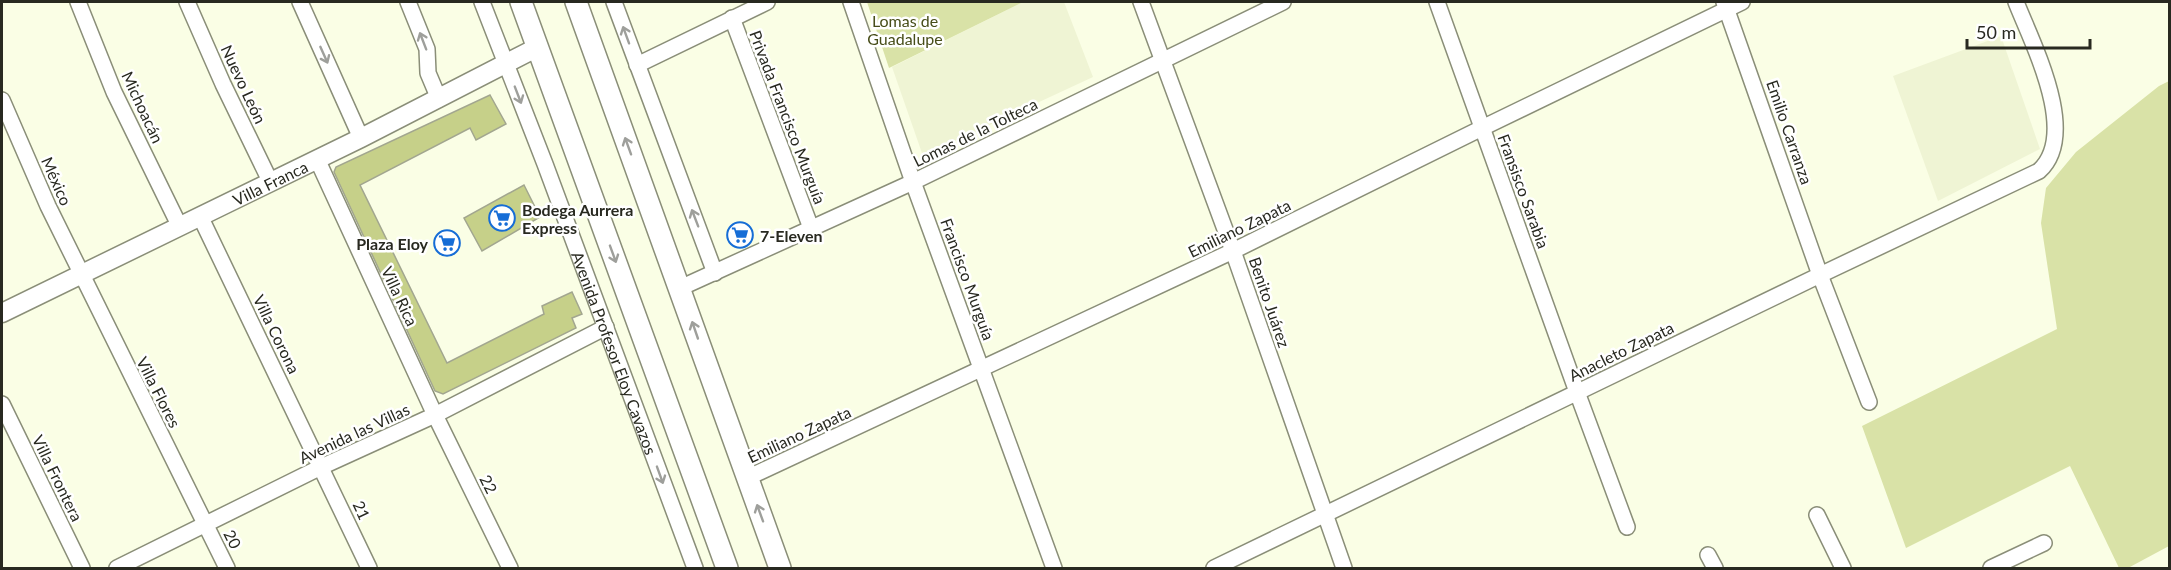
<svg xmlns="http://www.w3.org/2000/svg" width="2171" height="570" font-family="Lato,sans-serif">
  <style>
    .built { fill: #eff4d4 }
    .green { fill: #d9e2a7 }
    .building { fill: #c6d089; stroke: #a2a68f; stroke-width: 1.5 }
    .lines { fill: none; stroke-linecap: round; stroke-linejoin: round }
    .minor-casing { stroke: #8a8e78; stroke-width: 18 }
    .tertiary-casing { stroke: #8a8e78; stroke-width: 21 }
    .secondary-casing { stroke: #8a8e78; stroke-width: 24 }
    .minor { stroke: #fff; stroke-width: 15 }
    .tertiary { stroke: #fff; stroke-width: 18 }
    .secondary { stroke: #fff; stroke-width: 21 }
    .oneway { stroke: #9e9f9b }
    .labels { text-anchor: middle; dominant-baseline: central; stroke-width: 5; stroke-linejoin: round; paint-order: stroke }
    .park-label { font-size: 16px; fill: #474d19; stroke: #fff }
    .street-label { font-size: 16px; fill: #282920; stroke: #fff }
    .poi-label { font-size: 16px; font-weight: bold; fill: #282920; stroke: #fff; text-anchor: start }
  </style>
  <rect width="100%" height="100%" fill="#fafee5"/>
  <g class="built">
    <path d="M 1023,2 L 1064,2 L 1093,77 L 923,156 L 892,67 Z"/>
    <path d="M 2001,36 L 2040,149 L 1938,201 L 1893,76 Z"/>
  </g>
  <g class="green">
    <path d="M 867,2 L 1023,2 L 889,68 Z"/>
    <path d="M 2169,81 L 2169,546 L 2128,568 L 2119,568 L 2070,466 L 1906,548 L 1862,426 L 2057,329 L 2041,223 L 2046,188 L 2076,152 L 2159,86 Z"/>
  </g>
  <g class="building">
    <path d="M 490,95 L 506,124 L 476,140 L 470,128 L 360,185 L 447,363 L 544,314 L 542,306 L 572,292 L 582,314 L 572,318 L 576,328 L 443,394 L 435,391 L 334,172 L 336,167 Z"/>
    <path d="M 524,185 L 540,217 L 482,251 L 464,218 Z"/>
  </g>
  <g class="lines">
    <g class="minor-casing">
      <g id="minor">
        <path d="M 78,2 L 114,92 L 179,225"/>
        <path d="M 187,2 L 223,84 L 270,181"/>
        <path d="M 300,2 L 361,138"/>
        <path d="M 408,2 L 427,49 L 428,73 L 439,99"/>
        <path id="s1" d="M 482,2 L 545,164 L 695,568"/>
        <path d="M 614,2 L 715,273"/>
        <path d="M 851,2 L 913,182 L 1054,568"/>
        <path d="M 1141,2 L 1233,251 L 1344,568"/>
        <path d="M 1437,2 L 1577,392 L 1627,527"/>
        <path d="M 1724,2 L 1820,275 L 1869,402"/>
        <path d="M 732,18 L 811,228"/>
        <path d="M 637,65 L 767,2"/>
        <path d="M 2,100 L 48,206 L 227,568"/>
        <path d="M 317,159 L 435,415 L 510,568"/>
        <path d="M 200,216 L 369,568"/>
        <path d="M 680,288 L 913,182 L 1283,2"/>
        <path d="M 2,404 L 82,568"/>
        <path d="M 747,478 L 1233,251 L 1482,128 L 1742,2"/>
        <path d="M 1817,515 L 1843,568"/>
        <path d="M 1708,555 L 1715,568"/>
        <path d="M 117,568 L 321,467 L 435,415 L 606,327"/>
        <path d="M 1214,568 L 1820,275 L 2039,171 C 2080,134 2032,43 2016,2"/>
        <path d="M 1991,568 L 2044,543"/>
      </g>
    </g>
    <g class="tertiary-casing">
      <g id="tertiary">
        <path id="s2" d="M 2,313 L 361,138 L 538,47"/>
      </g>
    </g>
    <g class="secondary-casing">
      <g id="secondary">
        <path d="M 521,2 L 727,568"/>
        <path d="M 576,2 L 780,568"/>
      </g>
    </g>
    <use href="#minor" class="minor"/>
    <use href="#tertiary" class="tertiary"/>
    <use href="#secondary" class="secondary"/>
  </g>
  <defs><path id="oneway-shaft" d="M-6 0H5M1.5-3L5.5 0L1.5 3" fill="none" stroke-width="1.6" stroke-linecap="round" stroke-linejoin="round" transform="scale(1.5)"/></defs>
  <g class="oneway">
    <use href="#oneway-shaft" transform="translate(626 35) rotate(-110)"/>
    <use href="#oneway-shaft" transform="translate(423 41) rotate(-111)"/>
    <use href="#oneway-shaft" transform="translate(324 55) rotate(66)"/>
    <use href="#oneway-shaft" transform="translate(518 95) rotate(69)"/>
    <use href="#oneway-shaft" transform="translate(628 146) rotate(-110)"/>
    <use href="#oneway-shaft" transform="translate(695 218) rotate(-111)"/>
    <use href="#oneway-shaft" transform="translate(613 254) rotate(70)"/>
    <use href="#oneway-shaft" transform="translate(695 330) rotate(-109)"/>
    <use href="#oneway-shaft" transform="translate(660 475) rotate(70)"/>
    <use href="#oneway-shaft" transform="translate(760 513) rotate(-110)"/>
  </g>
  <defs>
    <g id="supermarket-ring" transform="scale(1.35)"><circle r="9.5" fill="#fff" stroke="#166dd6" stroke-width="1.5"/><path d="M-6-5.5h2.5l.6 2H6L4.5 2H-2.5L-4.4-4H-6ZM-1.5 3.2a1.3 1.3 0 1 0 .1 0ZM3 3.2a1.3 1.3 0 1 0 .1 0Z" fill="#166dd6"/></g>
  </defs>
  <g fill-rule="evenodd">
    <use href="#supermarket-ring" x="502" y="218"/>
    <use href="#supermarket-ring" x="740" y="235"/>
    <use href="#supermarket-ring" x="447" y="243"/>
  </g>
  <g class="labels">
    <g class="park-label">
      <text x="905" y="20">Lomas de<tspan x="905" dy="18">Guadalupe</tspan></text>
    </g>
    <g class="street-label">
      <text transform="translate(244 84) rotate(65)">Nuevo León</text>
      <text transform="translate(143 107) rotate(65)">Michoacán</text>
      <text transform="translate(788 117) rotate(69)">Privada Francisco Murguía</text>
      <text transform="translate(975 132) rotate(-26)">Lomas de la Tolteca</text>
      <text transform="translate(1790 132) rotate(71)">Emilio Carranza</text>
      <text transform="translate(57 181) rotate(66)">México</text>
      <text stroke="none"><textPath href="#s2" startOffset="298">Villa Franca</textPath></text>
      <text transform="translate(1524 191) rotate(70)">Fransisco Sarabia</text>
      <text transform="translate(1239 228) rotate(-26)">Emiliano Zapata</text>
      <text transform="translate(968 279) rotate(70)">Francisco Murguía</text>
      <text transform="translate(400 296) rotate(65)">Villa Rica</text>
      <text transform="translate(1270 302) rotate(71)">Benito Juárez</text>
      <text transform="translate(277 334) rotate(64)">Villa Corona</text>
      <text transform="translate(1621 351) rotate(-26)">Anacleto Zapata</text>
      <text stroke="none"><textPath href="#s1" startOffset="375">Avenida Profesor Eloy Cavazos</textPath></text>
      <text transform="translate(159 392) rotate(63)">Villa Flores</text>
      <text transform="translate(354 433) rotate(-25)">Avenida las Villas</text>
      <text transform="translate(799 434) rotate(-25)">Emiliano Zapata</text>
      <text transform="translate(58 478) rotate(64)">Villa Frontera</text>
      <text transform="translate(489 484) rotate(64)">22</text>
      <text transform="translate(362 510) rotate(65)">21</text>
      <text transform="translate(233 539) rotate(64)">20</text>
    </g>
    <g class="poi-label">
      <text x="522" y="209">Bodega Aurrera<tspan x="522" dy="18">Express</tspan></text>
      <text x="760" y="235">7-Eleven</text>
      <text x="428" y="243" text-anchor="end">Plaza Eloy</text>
    </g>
  </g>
  <rect width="2171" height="570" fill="none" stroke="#282920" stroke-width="6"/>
  <path d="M1967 39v9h123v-9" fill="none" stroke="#282920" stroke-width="3"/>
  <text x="1976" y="39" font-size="18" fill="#282920" stroke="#ffffff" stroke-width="4.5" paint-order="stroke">50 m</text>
</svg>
